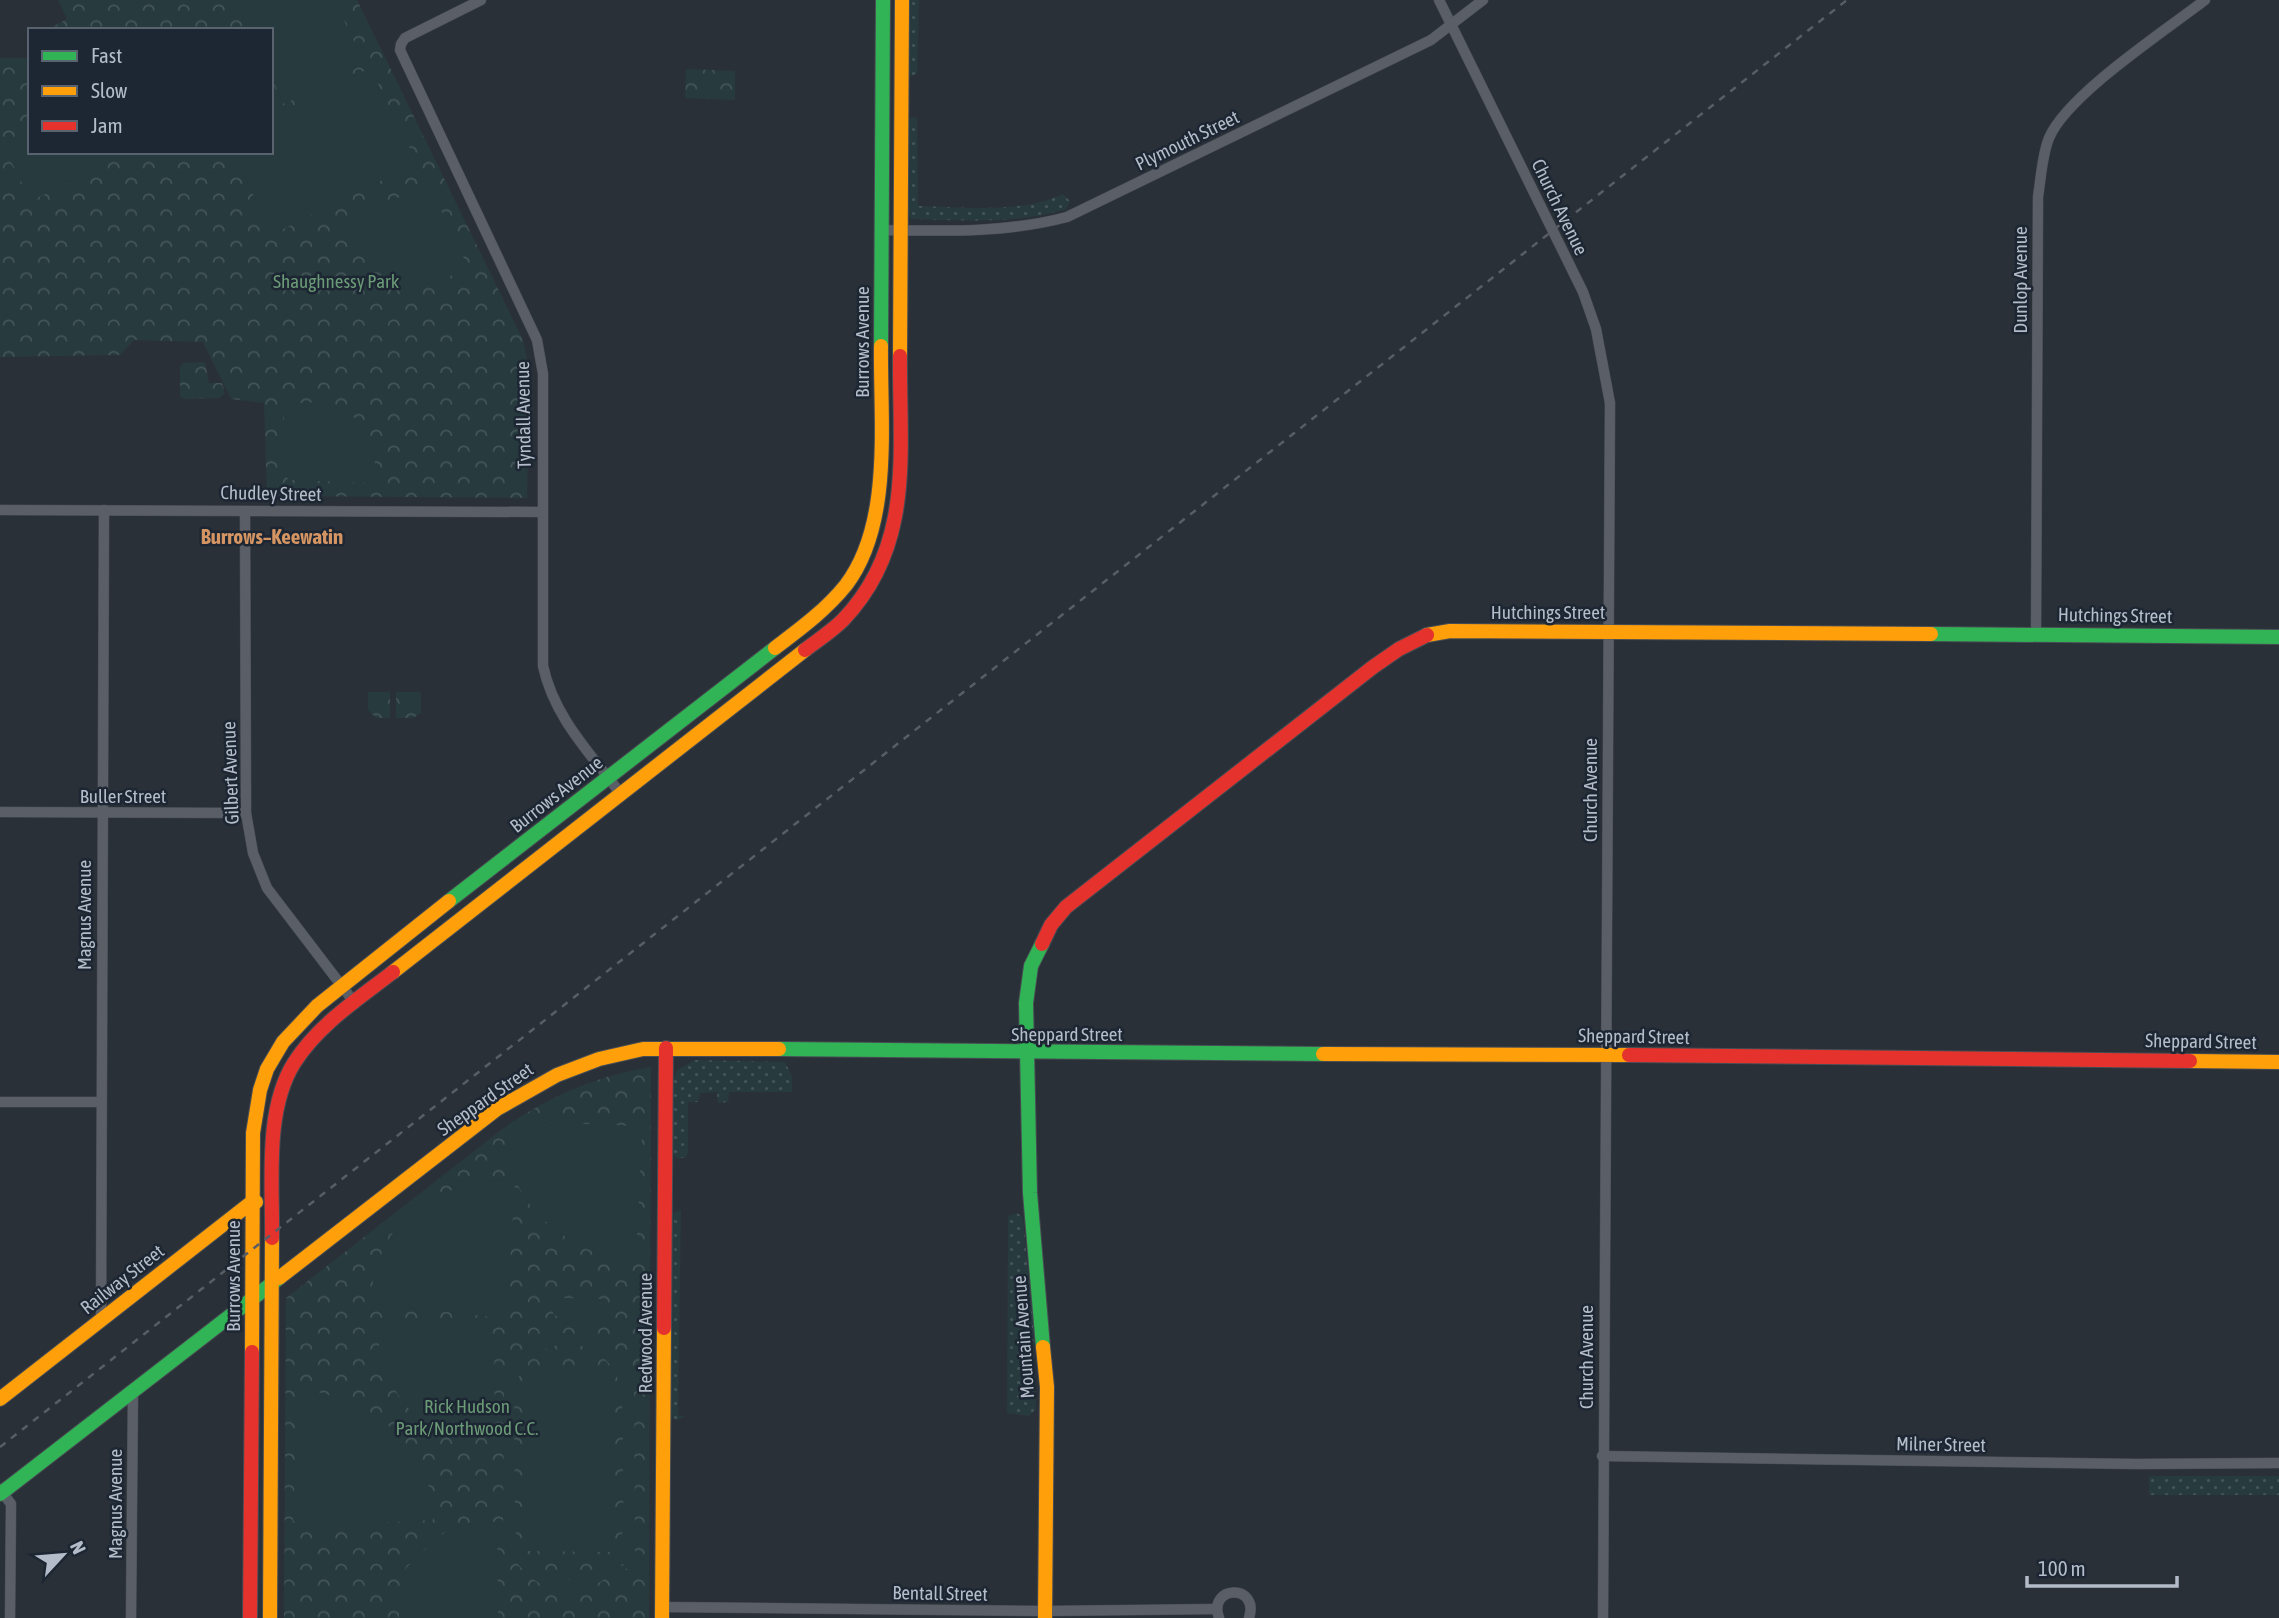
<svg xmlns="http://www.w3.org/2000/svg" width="2279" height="1618" font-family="'Asap Condensed',sans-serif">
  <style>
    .grass { fill: url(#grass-dots) }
    .park { fill: url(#park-crowns) }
    .garden { fill: #273a3e; fill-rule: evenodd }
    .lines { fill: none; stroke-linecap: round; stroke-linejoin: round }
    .street-casing { stroke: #484c53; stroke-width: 11 }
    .fast-casing { stroke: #484c53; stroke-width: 16 }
    .slow-casing { stroke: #484c53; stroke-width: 16 }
    .jam-casing { stroke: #484c53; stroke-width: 16 }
    .street { stroke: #5a5e66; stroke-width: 10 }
    .fast { stroke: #30b455; stroke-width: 14 }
    .slow { stroke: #ff9f0a; stroke-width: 14 }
    .jam { stroke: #e5322d; stroke-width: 14 }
    .rail { stroke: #595d64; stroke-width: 2.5; stroke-dasharray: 7 7; stroke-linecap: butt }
    .labels { text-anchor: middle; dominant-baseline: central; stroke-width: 5; stroke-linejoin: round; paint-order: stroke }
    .street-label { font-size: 19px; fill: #b4bcc9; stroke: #1d2633 }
    .park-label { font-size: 19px; fill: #6b9a76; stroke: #1d2633 }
    .neighbourhood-label { font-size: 21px; font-weight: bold; fill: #d59563; stroke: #1d2633 }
  </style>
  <defs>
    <pattern id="grass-dots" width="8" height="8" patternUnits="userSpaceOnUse" patternTransform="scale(1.75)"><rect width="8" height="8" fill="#273a3e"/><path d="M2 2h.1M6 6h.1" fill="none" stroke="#445559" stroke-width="1.8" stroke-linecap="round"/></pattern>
    <pattern id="park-crowns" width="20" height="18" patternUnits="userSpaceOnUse" patternTransform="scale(1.75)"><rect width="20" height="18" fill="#273a3e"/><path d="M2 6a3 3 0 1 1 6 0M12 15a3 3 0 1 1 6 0" fill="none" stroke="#445559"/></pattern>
  </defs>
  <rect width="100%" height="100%" fill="#2a3038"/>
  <g class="grass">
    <path d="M 907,0 L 919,0 L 917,74 L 909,76 L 906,70 Z"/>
    <path d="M 915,117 L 917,119 L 918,206 C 965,207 1020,214 1063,194 L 1070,201 L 1066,209 C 1015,225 964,220 911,219 L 906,207 L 906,121 L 909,118 Z"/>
    <path d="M 695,1060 L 785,1062 L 792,1076 L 792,1092 L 729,1092 L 728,1102 L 718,1103 L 717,1092 L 700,1093 L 698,1102 L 688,1102 L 688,1152 L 686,1157 L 678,1159 L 672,1154 L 673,1081 L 677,1070 Z"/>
    <path d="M 681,1210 L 678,1415 L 685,1416 L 678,1420 L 672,1418 L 670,1414 L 671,1217 L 673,1213 Z"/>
    <path d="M 1017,1213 L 1023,1217 L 1033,1323 L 1036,1409 L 1029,1416 L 1007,1413 L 1008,1219 L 1008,1216 Z"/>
    <rect x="2149" y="1476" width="130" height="19"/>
  </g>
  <g class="park">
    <path d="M 58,0 L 357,0 L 523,340 L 530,374 L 527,498 L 267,496 L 264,403 L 231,399 L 203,342 L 134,340 L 120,355 L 0,357 L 0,58 L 30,58 L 30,152 L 271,152 L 271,30 L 47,30 L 67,19 Z"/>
    <path d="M 686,69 L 735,71 L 735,100 L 685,98 Z"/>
    <path d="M 205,362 L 209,383 L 222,383 L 225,393 L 220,398 L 184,399 L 180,396 L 180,366 L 184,363 Z"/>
    <path d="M 368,692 L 390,692 L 390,718 L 376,718 L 368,710 Z"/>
    <path d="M 396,692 L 421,692 L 421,713 L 413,718 L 396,718 Z"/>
    <path d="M 651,1067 L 649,1618 L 284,1618 L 286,1298 L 505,1127 C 552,1095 594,1077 651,1067 Z"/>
  </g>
  <g class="garden">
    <path d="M 233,0 L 334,0 L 365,64 L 284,104 L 271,77 L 271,30 L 248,30 Z"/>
    <path d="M 370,68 L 417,163 L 273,234 L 232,152 L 271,152 L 271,117 Z"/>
    <path d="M 30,132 L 30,152 L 124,152 L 125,155 L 31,201 L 3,145 Z"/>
    <path d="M 421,187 L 432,191 L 468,267 C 457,273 445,279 433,282 C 405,289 371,270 354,248 C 349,241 346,232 342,224 Z"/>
    <path d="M 318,402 C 361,410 383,440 372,483 L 290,480 L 284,475 L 282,429 L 286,404 Z"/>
    <path d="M 512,1121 L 634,1126 L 642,1132 L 636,1255 C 624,1255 608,1257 598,1253 C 545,1234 494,1180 512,1121 Z"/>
    <path d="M 493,1180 L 515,1182 L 507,1310 L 500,1318 L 370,1303 C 378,1225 418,1192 493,1180 Z"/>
    <path d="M 554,1298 L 602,1299 L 604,1314 C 592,1323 565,1323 553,1314 Z"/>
    <path d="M 380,1325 L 488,1328 L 494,1335 L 495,1435 C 475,1435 455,1435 436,1428 C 402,1416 372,1359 380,1325 Z"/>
    <path d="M 562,1333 C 605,1335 621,1347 634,1389 L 635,1568 L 624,1569 L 623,1563 C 580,1611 525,1594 503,1537 L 504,1385 C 513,1356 530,1338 562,1333 ZM 571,1343 C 601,1350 616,1363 622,1394 C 623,1425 623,1455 623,1486 C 623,1507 627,1531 617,1550 C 607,1573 576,1586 553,1577 C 530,1569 520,1552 515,1529 L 514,1406 C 514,1370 532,1346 571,1343 Z"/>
    <path d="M 523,1372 L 613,1372 L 612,1552 L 523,1551 Z"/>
    <path d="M 298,1388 C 369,1399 433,1442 433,1520 L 300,1527 L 293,1520 Z"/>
    <path d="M 483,1521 L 497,1522 L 498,1618 L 399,1618 L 399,1589 L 406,1568 L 438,1537 L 451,1529 Z"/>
  </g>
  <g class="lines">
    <g class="street-casing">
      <g id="street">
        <path d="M 481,0 L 405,38 L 401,44 L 400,50 L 537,340 L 543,374 L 543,666 C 554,717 590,753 620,793"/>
        <path d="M 1439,0 L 1583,292 L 1596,329 L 1610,403 L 1603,1618"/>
        <path d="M 881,230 C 944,231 1007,233 1067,217 L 1431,40 L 1483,0"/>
        <path d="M 0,510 L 542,512"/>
        <path d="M 245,511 L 246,813 L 253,853 L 267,888 L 354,1002"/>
        <path d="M 2036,634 L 2038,197 C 2041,178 2042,155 2049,138 C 2067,95 2166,30 2205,0"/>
        <path d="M 0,812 L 246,813"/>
        <path d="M 0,1102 L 100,1102"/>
        <path d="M 101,1320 L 104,510"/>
        <path d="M 1602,1456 L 2136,1464 L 2279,1463"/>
        <path d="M 0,1489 L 11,1504 L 10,1618"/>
        <path d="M 662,1607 L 1045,1611 L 1217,1609"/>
        <path d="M 131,1618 L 133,1390"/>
        <path d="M 1219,1618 C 1207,1585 1260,1583 1249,1618"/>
      </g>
    </g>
    <g class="fast-casing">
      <g id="fast">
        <path d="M 881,346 L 883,0"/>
        <path d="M 1931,634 L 2279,637"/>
        <path d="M 449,901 L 775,648"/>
        <path d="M 1042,944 L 1031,966 L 1026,1003 L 1030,1193 L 1043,1347"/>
        <path d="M 779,1049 L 1323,1054"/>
        <path d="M 0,1494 L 279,1278"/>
      </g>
    </g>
    <g class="slow-casing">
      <g id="slow">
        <path d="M 900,356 L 902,0"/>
        <path d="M 1427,635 L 1450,631 L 1931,634"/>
        <path d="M 775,648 C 800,629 826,610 846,585 C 893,523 880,421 881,346"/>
        <path d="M 393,972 L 805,650"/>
        <path d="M 1323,1054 L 1629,1055"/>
        <path d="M 2190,1061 L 2279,1062"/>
        <path d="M 279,1278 L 497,1109 L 557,1075 L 599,1059 L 643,1049 L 779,1049"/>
        <path d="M 1043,1347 L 1047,1387 L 1045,1618"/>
        <path d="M 252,1352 L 253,1133 L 260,1090 L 267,1069 L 283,1042 L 317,1006 L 449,901"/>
        <path d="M 0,1399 L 252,1202 L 256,1202"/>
        <path d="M 270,1618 L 272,1238"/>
        <path d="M 662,1618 L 664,1328"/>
      </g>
    </g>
    <g class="jam-casing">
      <g id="jam">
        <path d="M 805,650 C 818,640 832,631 843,620 C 915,545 899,451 900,356"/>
        <path d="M 1042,944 L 1051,925 L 1066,907 L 1373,667 L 1399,649 L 1427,635"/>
        <path d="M 1629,1055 L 2190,1061"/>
        <path d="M 272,1238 C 273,1184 264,1111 294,1063 C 318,1025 358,999 393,972"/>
        <path d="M 664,1328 L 666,1048"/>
        <path d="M 250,1618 L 252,1352"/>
      </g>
    </g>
    <use href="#street" class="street"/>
    <use href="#fast" class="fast"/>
    <use href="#slow" class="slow"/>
    <use href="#jam" class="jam"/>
    <path class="rail" d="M 0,1447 L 1847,0"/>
  </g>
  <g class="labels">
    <g class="street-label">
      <text transform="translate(1187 140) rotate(-26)">Plymouth Street</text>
      <text transform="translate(1560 207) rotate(64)">Church Avenue</text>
      <text transform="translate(2020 280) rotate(-90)">Dunlop Avenue</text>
      <text transform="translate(862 342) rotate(-90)">Burrows Avenue</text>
      <text transform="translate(523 415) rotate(-91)">Tyndall Avenue</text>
      <text transform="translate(271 493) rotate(1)">Chudley Street</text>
      <text x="1548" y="612">Hutchings Street</text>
      <text transform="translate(2115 615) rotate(1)">Hutchings Street</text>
      <text transform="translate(230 773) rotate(-92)">Gilbert Avenue</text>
      <text transform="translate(1590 790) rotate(-90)">Church Avenue</text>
      <text transform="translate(556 794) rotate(-38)">Burrows Avenue</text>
      <text x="123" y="796">Buller Street</text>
      <text transform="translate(84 915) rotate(-90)">Magnus Avenue</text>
      <text x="1067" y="1034">Sheppard Street</text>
      <text transform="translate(1634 1036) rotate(1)">Sheppard Street</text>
      <text transform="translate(2201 1041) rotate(1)">Sheppard Street</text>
      <text transform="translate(485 1099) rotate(-35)">Sheppard Street</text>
      <text transform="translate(233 1276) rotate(-90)">Burrows Avenue</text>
      <text transform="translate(122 1279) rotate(-38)">Railway Street</text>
      <text transform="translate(645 1333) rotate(-90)">Redwood Avenue</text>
      <text transform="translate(1023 1337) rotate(-94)">Mountain Avenue</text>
      <text transform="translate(1586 1357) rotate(-90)">Church Avenue</text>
      <text transform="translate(1941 1444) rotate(1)">Milner Street</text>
      <text transform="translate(115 1504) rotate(-90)">Magnus Avenue</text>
      <text transform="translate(940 1593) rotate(1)">Bentall Street</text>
    </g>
    <g class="park-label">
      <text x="336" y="281">Shaughnessy Park</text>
      <text x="467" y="1406">Rick Hudson<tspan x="467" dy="22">Park/Northwood C.C.</tspan></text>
    </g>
    <g class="neighbourhood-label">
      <text x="272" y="536">Burrows–Keewatin</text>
    </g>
  </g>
  <rect x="28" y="28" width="245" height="126" fill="#1d2633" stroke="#59626f" stroke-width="2"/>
  <rect x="42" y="51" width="35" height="10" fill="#30b455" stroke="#59626f" stroke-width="2"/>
  <text x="91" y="63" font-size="21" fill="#b4bcc9">Fast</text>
  <rect x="42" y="86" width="35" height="10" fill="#ff9f0a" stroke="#59626f" stroke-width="2"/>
  <text x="91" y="98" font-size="21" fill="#b4bcc9">Slow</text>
  <rect x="42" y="121" width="35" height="10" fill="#e5322d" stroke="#59626f" stroke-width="2"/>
  <text x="91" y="133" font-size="21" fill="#b4bcc9">Jam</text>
  <g transform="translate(63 1555) rotate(64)" stroke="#1d2633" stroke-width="5" paint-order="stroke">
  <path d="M0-5L12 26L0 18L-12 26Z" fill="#b4bcc9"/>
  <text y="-10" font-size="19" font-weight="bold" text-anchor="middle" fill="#b4bcc9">N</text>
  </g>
  <path d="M2027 1576v10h150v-10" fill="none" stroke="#b4bcc9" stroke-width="3.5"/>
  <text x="2038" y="1576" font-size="21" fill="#b4bcc9" stroke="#1d2633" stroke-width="5" paint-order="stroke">100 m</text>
</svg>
